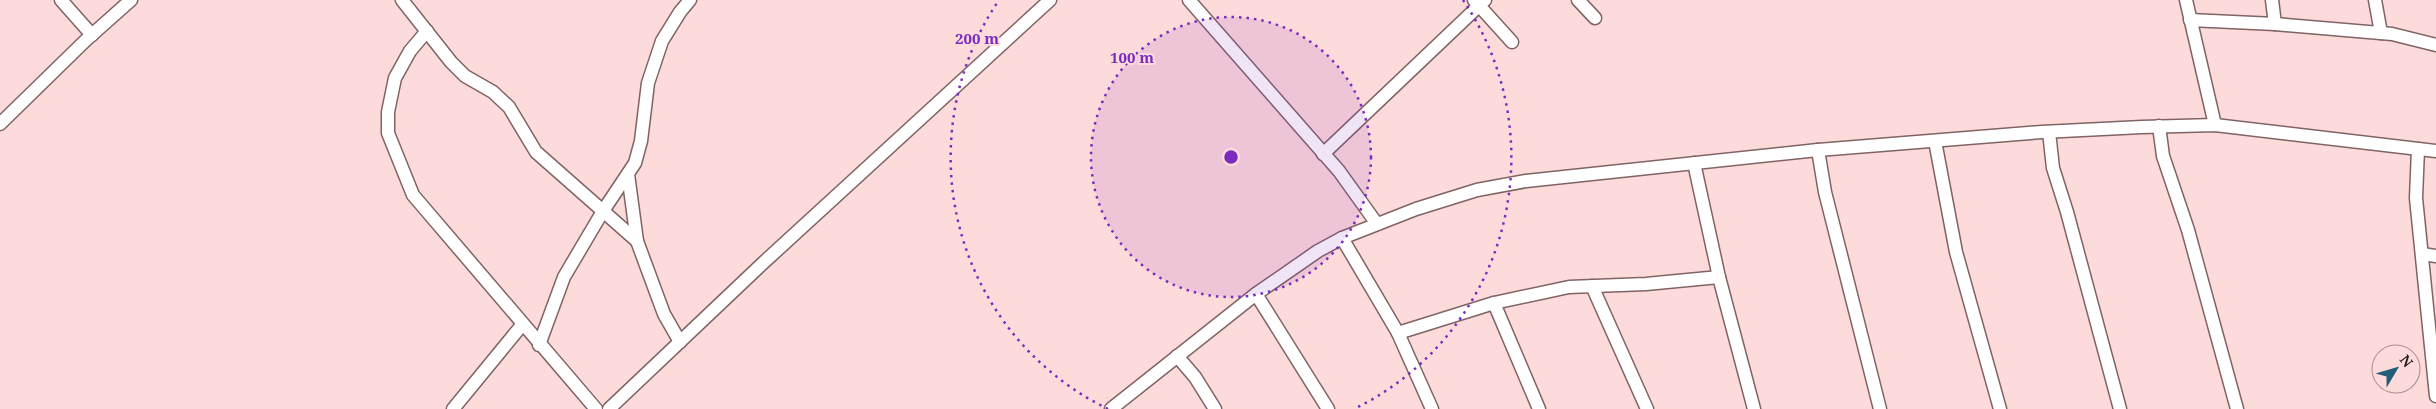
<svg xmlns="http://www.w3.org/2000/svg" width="2436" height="409" font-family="'Noto Serif',serif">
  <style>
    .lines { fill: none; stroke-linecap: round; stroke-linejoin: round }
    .minor-casing { stroke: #806363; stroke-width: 15 }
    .minor { stroke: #fff; stroke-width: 12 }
    .ring { fill: none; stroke: #7b2cbf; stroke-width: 2.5; stroke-dasharray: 2.5 5 }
    .centre { fill: #7b2cbf; stroke: #fddbdb; stroke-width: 2.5 }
    .ring-label { font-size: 15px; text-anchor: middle; font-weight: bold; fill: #7b2cbf; stroke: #fddbdb; stroke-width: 4; stroke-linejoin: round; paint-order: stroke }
  </style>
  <rect width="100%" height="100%" fill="#fddbdb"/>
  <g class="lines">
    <g class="minor-casing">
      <g id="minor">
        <path d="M 61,0 L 92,35"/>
        <path d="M 402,0 L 451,62 L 465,76 L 493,92 L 509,107 L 536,152 L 637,241"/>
        <path d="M 1189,0 L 1339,171 L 1377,224"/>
        <path d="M 1474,0 L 1512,42"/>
        <path d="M 1578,0 L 1595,18"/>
        <path d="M 2186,0 L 2215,125"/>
        <path d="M 2272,0 L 2275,24"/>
        <path d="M 2375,0 L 2381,33"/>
        <path d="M 2190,20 L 2275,24 L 2392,34 L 2436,45"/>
        <path d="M 427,31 L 410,51 L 395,78 L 388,112 L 388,133 L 413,195 L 596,409"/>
        <path d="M 0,124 L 86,40 L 131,0"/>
        <path d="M 2159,126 L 2163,156 L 2188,230 L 2237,409"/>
        <path d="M 2049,132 L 2053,168 L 2067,212 L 2120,409"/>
        <path d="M 1935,141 L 1956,252 L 2000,409"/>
        <path d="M 2418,149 L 2416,198 L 2436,396"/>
        <path d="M 1818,150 L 1825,192 L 1880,409"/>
        <path d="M 1323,154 L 1485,0"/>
        <path d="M 1694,163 L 1719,277 L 1754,409"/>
        <path d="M 628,174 L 637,241 L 664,314 L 680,342"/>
        <path d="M 1342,238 L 1398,333 L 1432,409"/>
        <path d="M 2422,254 L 2436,256"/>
        <path d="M 1592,286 L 1647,409"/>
        <path d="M 1256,294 L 1328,409"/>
        <path d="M 1494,303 L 1539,409"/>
        <path d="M 1398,333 L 1494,303 L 1569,287 L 1646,284 L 1719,277"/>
        <path d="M 539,345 L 564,277 L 603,211 L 635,163 L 641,141 L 648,83 L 662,41 L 680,12 L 690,0"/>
        <path d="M 1177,356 L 1195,377 L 1215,409"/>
        <path d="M 453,409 L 522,325"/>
        <path d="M 609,409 L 762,264 L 1050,0"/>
        <path d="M 1111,409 L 1256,294 L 1318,251 L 1342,238 L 1416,209 L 1477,190 L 1526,181 L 1818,150 L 2042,132 L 2142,127 L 2215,125 L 2436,151"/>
      </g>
    </g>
    <use href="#minor" class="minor"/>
  </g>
  <circle cx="1231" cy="157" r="140" fill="#7b2cbf" fill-opacity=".12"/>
  <g class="ring">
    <circle cx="1231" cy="157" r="140"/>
    <path d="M1108 409A280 280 0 0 1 999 0M1463 0A280 280 0 0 1 1354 409"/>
  </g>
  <circle cx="1231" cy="157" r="8" class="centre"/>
  <g class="ring-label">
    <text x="977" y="44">200 m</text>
    <text x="1132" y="63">100 m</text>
  </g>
  <g transform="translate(2396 369) rotate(52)"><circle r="24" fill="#fddbdb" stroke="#a78e8e"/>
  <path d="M0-4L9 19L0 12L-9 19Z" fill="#225e76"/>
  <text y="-8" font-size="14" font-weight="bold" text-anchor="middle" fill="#261b1b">N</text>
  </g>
</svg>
